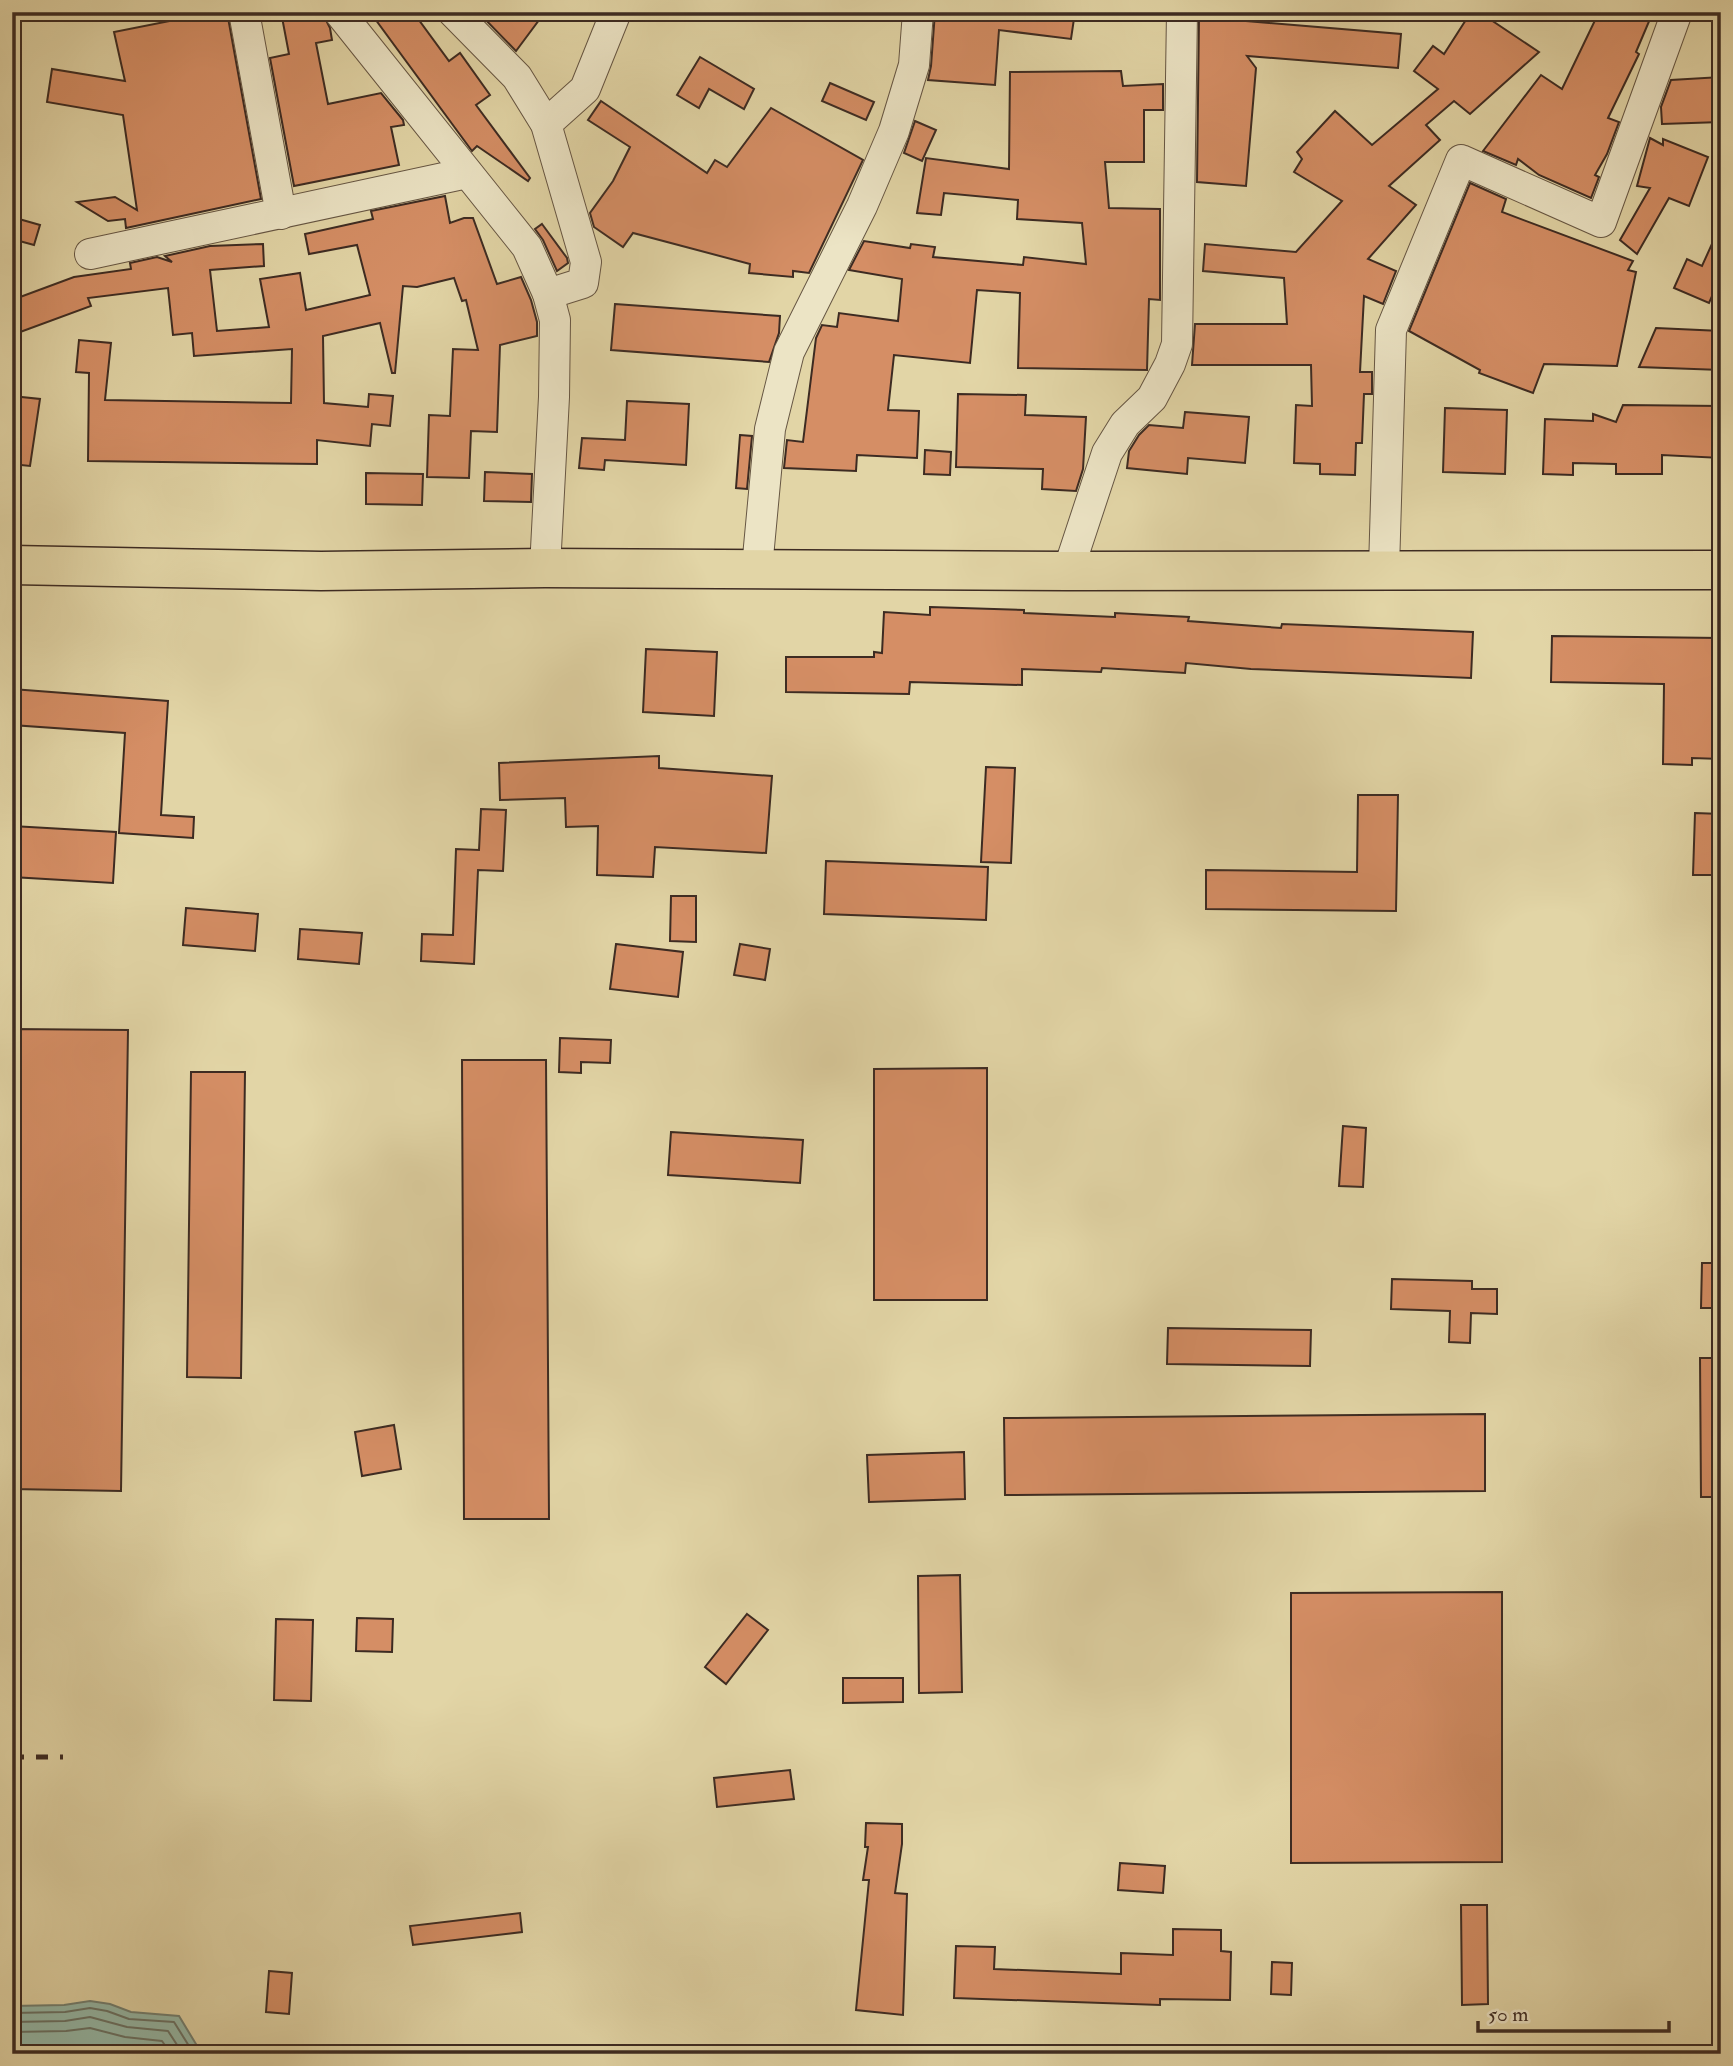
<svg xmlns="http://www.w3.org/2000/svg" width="1733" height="2066" font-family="'IM FELL Double Pica',serif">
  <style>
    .water { fill: #95b9a8; stroke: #728072; stroke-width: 2 }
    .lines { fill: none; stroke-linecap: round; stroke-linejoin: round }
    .shore { stroke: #697265; stroke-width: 2 }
    .building { fill: #d58e65; stroke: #3d2b22; stroke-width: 2 }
    .minor-casing { stroke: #665643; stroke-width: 32 }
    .major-casing { stroke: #3d2b22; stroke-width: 41 }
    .minor { stroke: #ece4c5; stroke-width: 30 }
    .major { stroke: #e2d5a6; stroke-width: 38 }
    .rail { stroke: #3d2b22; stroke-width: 5; stroke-dasharray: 12 12; stroke-linecap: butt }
  </style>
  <rect width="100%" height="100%" fill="#e2d5a6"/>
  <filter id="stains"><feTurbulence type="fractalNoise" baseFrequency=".00286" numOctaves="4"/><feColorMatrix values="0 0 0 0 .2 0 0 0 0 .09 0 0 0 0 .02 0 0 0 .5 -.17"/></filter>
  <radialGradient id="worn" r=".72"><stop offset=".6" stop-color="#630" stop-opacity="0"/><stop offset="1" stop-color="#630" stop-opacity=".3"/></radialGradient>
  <path class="water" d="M 90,2001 L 110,2004 L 131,2012 L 179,2016 L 202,2054 L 12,2054 L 12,2006 L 64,2005 Z"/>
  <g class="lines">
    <g class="shore">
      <path d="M 12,2013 L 65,2012 L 90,2008 L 107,2011 L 129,2019 L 174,2022 L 194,2054"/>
      <path d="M 12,2022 L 65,2021 L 90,2017 L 127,2027 L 168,2031 L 183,2054"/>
      <path d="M 12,2032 L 66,2031 L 90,2028 L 125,2037 L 162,2041 L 171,2054"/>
    </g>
  </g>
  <g class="building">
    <path d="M 215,12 L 227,12 L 261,199 L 126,228 L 125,219 L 108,221 L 77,202 L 115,197 L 137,210 L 123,115 L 47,102 L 52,69 L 125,81 L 114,32 Z"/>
    <path d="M 281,12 L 322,12 L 330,28 L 332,40 L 316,43 L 328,104 L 381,93 L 403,120 L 404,125 L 391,127 L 399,165 L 294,186 L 270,58 L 289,54 Z"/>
    <path d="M 370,12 L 413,12 L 449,61 L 460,53 L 490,95 L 476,105 L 530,178 L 528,181 L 477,146 L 472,151 Z"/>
    <path d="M 478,12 L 545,12 L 516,51 Z"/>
    <path d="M 935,12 L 1075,12 L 1071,39 L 999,30 L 995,85 L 928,80 L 931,66 Z"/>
    <path d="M 1471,12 L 1479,12 L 1539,52 L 1470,114 L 1454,101 L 1426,125 L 1440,140 L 1389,186 L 1416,205 L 1368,259 L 1396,271 L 1383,304 L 1364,296 L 1360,372 L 1372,372 L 1372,394 L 1364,394 L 1362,443 L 1356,443 L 1355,475 L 1320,474 L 1320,464 L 1294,463 L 1296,405 L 1312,406 L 1311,365 L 1192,365 L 1195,324 L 1287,324 L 1284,278 L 1203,271 L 1205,244 L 1296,252 L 1342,201 L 1294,172 L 1302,159 L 1297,152 L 1335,111 L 1372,145 L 1438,89 L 1414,71 L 1433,46 L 1444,54 Z"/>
    <path d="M 1599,12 L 1653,12 L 1636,52 L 1639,54 L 1608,118 L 1619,122 L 1607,154 L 1595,175 L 1599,177 L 1591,198 L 1539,175 L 1518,159 L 1516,165 L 1483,151 L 1541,75 L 1562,89 Z"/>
    <path d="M 1199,17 L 1401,34 L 1398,68 L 1247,56 L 1256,68 L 1246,186 L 1197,182 Z"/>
    <path d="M 700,57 L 754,89 L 744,109 L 709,89 L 699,108 L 677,95 Z"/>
    <path d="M 1121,71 L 1123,86 L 1163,84 L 1163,110 L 1144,110 L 1144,162 L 1105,162 L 1109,208 L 1160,209 L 1160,300 L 1149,299 L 1147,370 L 1018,368 L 1020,293 L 977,290 L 970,363 L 894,355 L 888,410 L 919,411 L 917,458 L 857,455 L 856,471 L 784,468 L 787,440 L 803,442 L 816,338 L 822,325 L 837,327 L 839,313 L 898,321 L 902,279 L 849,270 L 864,241 L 910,248 L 911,244 L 935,247 L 933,257 L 1023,265 L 1024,257 L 1086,264 L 1082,223 L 1017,219 L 1018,200 L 944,193 L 941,215 L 917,213 L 926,158 L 1009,169 L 1010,72 Z"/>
    <path d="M 1721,77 L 1721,122 L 1662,124 L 1661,107 L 1671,80 Z"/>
    <path d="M 830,83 L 874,102 L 866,120 L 822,101 Z"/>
    <path d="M 601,101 L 707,173 L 715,160 L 727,167 L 771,108 L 863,160 L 809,273 L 793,271 L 793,277 L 749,273 L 750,264 L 633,233 L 623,247 L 594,227 L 590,213 L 613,181 L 630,147 L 588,120 Z"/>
    <path d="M 915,121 L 936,130 L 922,161 L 904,153 Z"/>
    <path d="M 1650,138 L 1663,145 L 1663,139 L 1708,157 L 1689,206 L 1669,198 L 1637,254 L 1620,240 L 1650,188 L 1637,186 Z"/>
    <path d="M 1470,183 L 1506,199 L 1502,212 L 1633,261 L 1628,270 L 1636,272 L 1617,366 L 1544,364 L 1533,393 L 1479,373 L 1480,370 L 1409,331 Z"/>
    <path d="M 445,196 L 450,223 L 464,218 L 473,218 L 497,284 L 521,277 L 531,300 L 537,322 L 537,336 L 500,345 L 497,432 L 471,431 L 469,478 L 427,477 L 429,415 L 450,416 L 453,349 L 478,350 L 466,300 L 462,301 L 454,278 L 417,287 L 403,286 L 395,373 L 392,373 L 380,323 L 323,336 L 324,403 L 368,407 L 369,394 L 393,396 L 390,426 L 372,424 L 370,446 L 317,440 L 317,464 L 88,461 L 89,373 L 76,372 L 79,340 L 111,343 L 105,400 L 291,403 L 292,349 L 194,356 L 192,333 L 173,335 L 168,288 L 88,298 L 91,306 L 12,335 L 12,300 L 74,277 L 131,269 L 130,263 L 157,257 L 172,262 L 165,256 L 210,246 L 263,244 L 264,266 L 210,270 L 217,331 L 269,327 L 260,279 L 300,273 L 306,310 L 370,295 L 357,245 L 309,254 L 305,234 L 373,219 L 371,211 Z"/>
    <path d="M 12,217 L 40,225 L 34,245 L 12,239 Z"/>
    <path d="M 542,224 L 567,258 L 568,263 L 557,271 L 543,240 L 535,229 Z"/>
    <path d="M 1721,224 L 1721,276 L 1709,303 L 1674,288 L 1687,259 L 1702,266 Z"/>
    <path d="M 615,304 L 780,316 L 779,333 L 769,362 L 611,350 Z"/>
    <path d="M 1656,328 L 1721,331 L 1721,370 L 1639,367 Z"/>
    <path d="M 958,394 L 1026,395 L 1025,415 L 1086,417 L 1083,469 L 1076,491 L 1042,489 L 1043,469 L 956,467 Z"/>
    <path d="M 12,396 L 40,399 L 30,466 L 12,464 Z"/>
    <path d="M 627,401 L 689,404 L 686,465 L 605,460 L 604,470 L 579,468 L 582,438 L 625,440 Z"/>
    <path d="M 1623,405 L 1721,406 L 1721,458 L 1662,455 L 1662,474 L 1616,474 L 1616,464 L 1573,463 L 1573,475 L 1543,474 L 1545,419 L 1593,421 L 1593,414 L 1616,422 Z"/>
    <path d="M 1445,408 L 1507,410 L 1505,474 L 1443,472 Z"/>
    <path d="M 1185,412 L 1249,417 L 1245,463 L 1188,458 L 1187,474 L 1127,468 L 1129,451 L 1139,435 L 1149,425 L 1183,428 Z"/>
    <path d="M 740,435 L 752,436 L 747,489 L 736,488 Z"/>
    <path d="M 925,450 L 951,452 L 950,475 L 924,474 Z"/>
    <path d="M 485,472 L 532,474 L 531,502 L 484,501 Z"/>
    <path d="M 366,473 L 423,474 L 422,505 L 366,504 Z"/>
    <path d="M 930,607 L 1024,610 L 1024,613 L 1115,617 L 1115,613 L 1189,617 L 1188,621 L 1281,628 L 1282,624 L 1473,632 L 1471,678 L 1251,669 L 1186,663 L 1185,673 L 1102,668 L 1101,672 L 1022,669 L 1022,685 L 910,682 L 909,694 L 786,692 L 786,657 L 874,657 L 874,652 L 882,653 L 884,612 L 930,615 Z"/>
    <path d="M 1552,636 L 1721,638 L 1721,759 L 1692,758 L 1692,765 L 1663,764 L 1664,684 L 1551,682 Z"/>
    <path d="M 646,649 L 717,652 L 714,716 L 643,712 Z"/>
    <path d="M 12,689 L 168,701 L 161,815 L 194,817 L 193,838 L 119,833 L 125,733 L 12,725 Z"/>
    <path d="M 659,756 L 659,768 L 772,776 L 766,853 L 655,847 L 653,877 L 597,875 L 598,826 L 566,827 L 565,798 L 500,800 L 499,763 Z"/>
    <path d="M 986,767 L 1015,768 L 1011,863 L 981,862 Z"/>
    <path d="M 1358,795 L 1398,795 L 1396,911 L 1206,909 L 1206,870 L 1357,872 Z"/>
    <path d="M 481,809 L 506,810 L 503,871 L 478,870 L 474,964 L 421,961 L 422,934 L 453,935 L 456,849 L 479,850 Z"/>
    <path d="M 1695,813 L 1721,814 L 1721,875 L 1693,875 Z"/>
    <path d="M 12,826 L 116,832 L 113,883 L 12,877 Z"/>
    <path d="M 826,861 L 988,867 L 986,920 L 824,914 Z"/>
    <path d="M 671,896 L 696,896 L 696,942 L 670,941 Z"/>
    <path d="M 186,908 L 258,914 L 255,951 L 183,945 Z"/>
    <path d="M 300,929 L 362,933 L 359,964 L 298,959 Z"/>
    <path d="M 616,944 L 683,952 L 678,997 L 610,989 Z"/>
    <path d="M 740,944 L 770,949 L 765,980 L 734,975 Z"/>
    <path d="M 12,1029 L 128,1030 L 121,1491 L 12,1489 Z"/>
    <path d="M 560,1038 L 611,1040 L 610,1063 L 581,1062 L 581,1073 L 559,1072 Z"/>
    <path d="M 462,1060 L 546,1060 L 549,1519 L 464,1519 Z"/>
    <path d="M 987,1068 L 987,1300 L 874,1300 L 874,1069 Z"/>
    <path d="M 191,1072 L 245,1072 L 241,1378 L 187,1377 Z"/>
    <path d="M 1343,1126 L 1366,1128 L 1363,1187 L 1339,1186 Z"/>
    <path d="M 671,1132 L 803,1140 L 800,1183 L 668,1175 Z"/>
    <path d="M 1702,1263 L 1721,1263 L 1721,1308 L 1701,1308 Z"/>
    <path d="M 1392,1279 L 1472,1281 L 1472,1289 L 1497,1289 L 1497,1314 L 1471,1313 L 1470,1343 L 1449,1342 L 1450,1311 L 1391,1309 Z"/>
    <path d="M 1168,1328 L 1311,1330 L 1310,1366 L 1167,1364 Z"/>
    <path d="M 1700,1358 L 1721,1358 L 1721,1497 L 1701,1497 Z"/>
    <path d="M 1485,1414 L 1485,1491 L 1005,1495 L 1004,1418 Z"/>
    <path d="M 394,1425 L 401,1469 L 362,1476 L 355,1432 Z"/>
    <path d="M 964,1452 L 965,1499 L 869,1502 L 867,1455 Z"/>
    <path d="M 960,1575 L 962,1692 L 919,1693 L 918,1576 Z"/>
    <path d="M 1502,1592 L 1502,1862 L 1291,1863 L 1291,1593 Z"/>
    <path d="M 747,1614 L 768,1630 L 726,1684 L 705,1667 Z"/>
    <path d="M 357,1618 L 393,1619 L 392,1652 L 356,1651 Z"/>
    <path d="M 276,1619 L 313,1620 L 311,1701 L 274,1700 Z"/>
    <path d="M 843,1678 L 903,1678 L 903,1702 L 843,1703 Z"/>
    <path d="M 790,1770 L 794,1799 L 717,1807 L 714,1778 Z"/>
    <path d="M 866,1823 L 902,1824 L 902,1844 L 895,1893 L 907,1894 L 903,2015 L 856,2010 L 869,1880 L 863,1880 L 868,1847 L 865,1847 Z"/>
    <path d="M 1120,1863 L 1165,1866 L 1163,1893 L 1118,1890 Z"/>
    <path d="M 1461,1905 L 1487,1905 L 1488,2004 L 1462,2005 Z"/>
    <path d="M 520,1913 L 522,1932 L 413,1945 L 410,1926 Z"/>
    <path d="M 1173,1929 L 1221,1930 L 1221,1951 L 1231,1952 L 1230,2000 L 1160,1999 L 1160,2005 L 954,1998 L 956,1946 L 995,1947 L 994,1969 L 1121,1974 L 1121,1953 L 1173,1955 Z"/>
    <path d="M 1272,1962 L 1292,1963 L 1291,1995 L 1271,1994 Z"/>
    <path d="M 269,1971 L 292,1973 L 289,2014 L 266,2012 Z"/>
  </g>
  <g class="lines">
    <g class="minor-casing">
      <g id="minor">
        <path d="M 244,12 L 281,214"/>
        <path d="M 339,12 L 527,247 L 548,294 L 555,320 L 554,397 L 545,568"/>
        <path d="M 453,12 L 517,77 L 546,124 L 586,262 L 583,283 L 548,294"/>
        <path d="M 546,124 L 585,89 L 616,12"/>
        <path d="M 90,254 L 467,173"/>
        <path d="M 757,568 L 770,429 L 789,352 L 862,206 L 894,131 L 914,65 L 918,12"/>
        <path d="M 1384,569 L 1391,330 L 1461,160 L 1601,222 L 1677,12"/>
        <path d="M 1068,571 L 1107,453 L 1125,424 L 1152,398 L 1170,364 L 1177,344 L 1182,12"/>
      </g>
    </g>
    <g class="major-casing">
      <path id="major" d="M 12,565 L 321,571 L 545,568 L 1068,571 L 1721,570"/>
    </g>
    <use href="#minor" class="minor"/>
    <use href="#major" class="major"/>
    <path class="rail" d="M 12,1757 L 63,1757"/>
  </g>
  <rect width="1733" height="2066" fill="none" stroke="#e2d5a6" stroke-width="42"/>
  <rect x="14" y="14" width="1705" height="2038" fill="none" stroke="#3d2b22" stroke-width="3.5"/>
  <rect x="21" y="21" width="1691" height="2024" fill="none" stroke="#3d2b22" stroke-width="2"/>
  <path d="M1478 2021v10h191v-10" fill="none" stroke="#3d2b22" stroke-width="3.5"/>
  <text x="1488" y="2021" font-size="21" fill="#3d2b22" stroke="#ece4c5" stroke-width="5" paint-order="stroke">50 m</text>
  <rect width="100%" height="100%" filter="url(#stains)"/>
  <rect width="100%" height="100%" fill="url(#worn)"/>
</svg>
